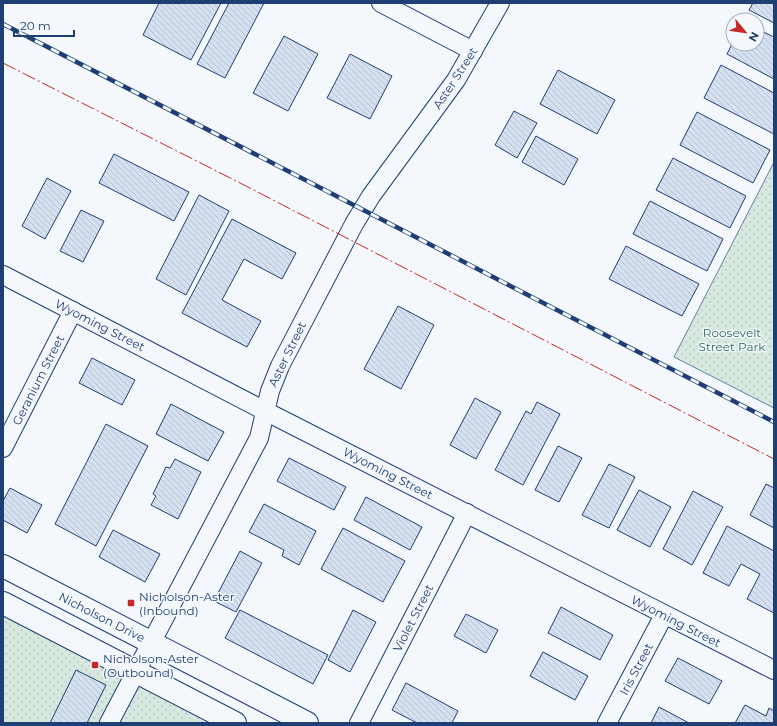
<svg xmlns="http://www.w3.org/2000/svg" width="777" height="726" font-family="Montserrat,sans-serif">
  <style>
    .park { fill: url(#park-dots); stroke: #687fa3 }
    .building { fill: url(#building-back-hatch); stroke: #1d3f73 }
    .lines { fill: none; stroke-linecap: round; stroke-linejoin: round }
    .minor-casing { stroke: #1d3f73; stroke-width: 20 }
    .primary-casing { stroke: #1d3f73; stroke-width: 24 }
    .minor { stroke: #f4f7fb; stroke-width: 18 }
    .primary { stroke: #f4f7fb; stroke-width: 22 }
    .rail-casing { stroke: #1d3f73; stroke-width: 4.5 }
    .rail { stroke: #f4f7fb; stroke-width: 3; stroke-dasharray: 9; stroke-linecap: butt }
    .power { stroke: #c62828; stroke-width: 1; stroke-dasharray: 14 3 2 3; stroke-linecap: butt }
    .poi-dot { fill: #c62828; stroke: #f4f7fb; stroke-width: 1.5 }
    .labels { text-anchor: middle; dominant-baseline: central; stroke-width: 3; stroke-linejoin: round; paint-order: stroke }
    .street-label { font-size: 12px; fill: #1d3f73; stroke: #f4f7fb }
    .park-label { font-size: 12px; fill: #2c6c60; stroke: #f4f7fb }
    .poi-label { font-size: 12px; fill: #1d3f73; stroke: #f4f7fb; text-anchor: start }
  </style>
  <defs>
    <pattern id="park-dots" width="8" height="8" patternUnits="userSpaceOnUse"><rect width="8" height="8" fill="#d7e8df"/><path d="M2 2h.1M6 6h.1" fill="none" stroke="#b8c8c3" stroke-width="1.8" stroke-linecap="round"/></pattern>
    <pattern id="building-back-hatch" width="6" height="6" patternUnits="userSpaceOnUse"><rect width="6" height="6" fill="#d5e0f0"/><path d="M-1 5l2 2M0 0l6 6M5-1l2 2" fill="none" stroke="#b6c1d1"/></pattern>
  </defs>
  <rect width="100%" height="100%" fill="#f4f7fb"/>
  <g class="park">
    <path d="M 774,162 L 774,408 L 674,357 Z"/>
    <path d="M 3,604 L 235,723 L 3,723 Z"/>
  </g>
  <g class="building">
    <path d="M 159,3 L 221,3 L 191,60 L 143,35 Z"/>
    <path d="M 229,3 L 264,3 L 225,78 L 197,64 Z"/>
    <path d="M 753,3 L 774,3 L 774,23 L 749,10 Z"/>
    <path d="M 757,29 L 774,37 L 774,79 L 727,54 L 733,42 L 733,44 L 757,44 Z"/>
    <path d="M 284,36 L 318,54 L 288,111 L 253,93 Z"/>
    <path d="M 350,54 L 392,76 L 370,119 L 327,98 Z"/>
    <path d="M 721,65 L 774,93 L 774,134 L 704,98 Z"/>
    <path d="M 558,70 L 615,100 L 597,134 L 540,104 Z"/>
    <path d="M 514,111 L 537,123 L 517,158 L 495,145 Z"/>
    <path d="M 697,112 L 770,150 L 753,183 L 680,145 Z"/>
    <path d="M 536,136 L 578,159 L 564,185 L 522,162 Z"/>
    <path d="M 114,154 L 189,192 L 174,221 L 99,183 Z"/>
    <path d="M 673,158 L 746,196 L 730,228 L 656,190 Z"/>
    <path d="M 47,178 L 71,191 L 45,239 L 22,226 Z"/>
    <path d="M 199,195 L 229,211 L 186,295 L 156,279 Z"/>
    <path d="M 650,201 L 723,239 L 707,271 L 633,234 Z"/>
    <path d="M 81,210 L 104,221 L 83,262 L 60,251 Z"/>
    <path d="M 232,219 L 296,253 L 282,279 L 244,259 L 222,300 L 261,321 L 247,347 L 182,313 Z"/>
    <path d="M 626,246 L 699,284 L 682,316 L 609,279 Z"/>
    <path d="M 398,306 L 434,325 L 401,389 L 364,369 Z"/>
    <path d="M 92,358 L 135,380 L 122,405 L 79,383 Z"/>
    <path d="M 475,398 L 501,412 L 476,459 L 450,445 Z"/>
    <path d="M 537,402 L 560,414 L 523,485 L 495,470 L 526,411 L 531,414 Z"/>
    <path d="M 171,404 L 224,432 L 208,461 L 156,434 Z"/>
    <path d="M 106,424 L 148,446 L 96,546 L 55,524 Z"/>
    <path d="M 558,446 L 582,458 L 559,502 L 535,490 Z"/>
    <path d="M 289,458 L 346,487 L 334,510 L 277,481 Z"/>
    <path d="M 175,459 L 201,472 L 178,519 L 151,505 L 156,496 L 153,494 L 166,467 L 170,468 Z"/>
    <path d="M 609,464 L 635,477 L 609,528 L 582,515 Z"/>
    <path d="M 766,484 L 774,488 L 774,528 L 750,515 Z"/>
    <path d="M 10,488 L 42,505 L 27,533 L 3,520 L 3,501 Z"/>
    <path d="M 639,490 L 671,507 L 650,547 L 617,530 Z"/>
    <path d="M 693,491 L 723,507 L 692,565 L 663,549 Z"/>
    <path d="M 366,497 L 422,527 L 410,550 L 354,520 Z"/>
    <path d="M 264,504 L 316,531 L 299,565 L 282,556 L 284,550 L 249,532 Z"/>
    <path d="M 727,526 L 774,551 L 774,613 L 747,599 L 760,574 L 741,564 L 729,586 L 703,573 Z"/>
    <path d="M 343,528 L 405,561 L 383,602 L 321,569 Z"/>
    <path d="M 113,530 L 160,554 L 145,582 L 99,557 Z"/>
    <path d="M 240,551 L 262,563 L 236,612 L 214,601 Z"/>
    <path d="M 561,607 L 613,635 L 600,660 L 548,633 Z"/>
    <path d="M 240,610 L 328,655 L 313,684 L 225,638 Z"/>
    <path d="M 353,610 L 376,622 L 350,672 L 328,660 Z"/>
    <path d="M 466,614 L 498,630 L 486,653 L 454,636 Z"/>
    <path d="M 543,652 L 588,676 L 575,700 L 530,676 Z"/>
    <path d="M 678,658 L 722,681 L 709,704 L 665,681 Z"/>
    <path d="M 76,670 L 106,685 L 87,723 L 50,723 Z"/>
    <path d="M 406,683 L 458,711 L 452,723 L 417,723 L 392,710 Z"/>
    <path d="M 745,705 L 766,716 L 769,708 L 774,711 L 774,723 L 735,723 Z"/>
    <path d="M 659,707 L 689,723 L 651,723 Z"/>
  </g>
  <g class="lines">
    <g class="minor-casing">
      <g id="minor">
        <path d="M 381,3 L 473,51"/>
        <path d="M 3,275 L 265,411 L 774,670"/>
        <path d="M 3,448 L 73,311"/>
        <path d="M 109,723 L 259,438 L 270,391 L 280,366 L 354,224 L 371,196 L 456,80 L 500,3"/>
        <path d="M 359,723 L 467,513"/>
        <path d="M 607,723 L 664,615"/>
      </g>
    </g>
    <g class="primary-casing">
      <g id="primary">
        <path d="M 3,566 L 307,723"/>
        <path d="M 3,603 L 235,723"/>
      </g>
    </g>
    <use href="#minor" class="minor"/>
    <use href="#primary" class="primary"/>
    <g class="rail-casing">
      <path id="rail" d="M 3,24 L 774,422"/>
    </g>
    <use href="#rail" class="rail"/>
    <path class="power" d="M 3,63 L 246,186 L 774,459"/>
  </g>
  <g class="poi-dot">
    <rect x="127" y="599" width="8" height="8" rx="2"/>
    <rect x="91" y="661" width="8" height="8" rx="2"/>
  </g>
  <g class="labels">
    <g class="street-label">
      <text transform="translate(455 78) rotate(-57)">Aster Street</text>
      <text transform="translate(100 325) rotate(27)">Wyoming Street</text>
      <text transform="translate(287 354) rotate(-64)">Aster Street</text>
      <text transform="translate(38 380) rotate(-63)">Geranium Street</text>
      <text transform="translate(388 473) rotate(27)">Wyoming Street</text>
      <text transform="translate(102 617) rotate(27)">Nicholson Drive</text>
      <text transform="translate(413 618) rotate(-63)">Violet Street</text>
      <text transform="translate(676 621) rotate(27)">Wyoming Street</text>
      <text transform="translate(636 669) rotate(-62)">Iris Street</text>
    </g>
    <g class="park-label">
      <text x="732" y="332">Roosevelt<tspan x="732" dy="14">Street Park</tspan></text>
    </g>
    <g class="poi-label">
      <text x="139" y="596">Nicholson-Aster<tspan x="139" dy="14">(Inbound)</tspan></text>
      <text x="103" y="658">Nicholson-Aster<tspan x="103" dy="14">(Outbound)</tspan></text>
    </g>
  </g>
  <rect width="777" height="726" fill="none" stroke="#1d3f73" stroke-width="8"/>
  <g transform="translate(745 32) rotate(119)"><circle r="19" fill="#f4f7fb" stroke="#9eadc5"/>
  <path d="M0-3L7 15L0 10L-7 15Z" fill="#c62828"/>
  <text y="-6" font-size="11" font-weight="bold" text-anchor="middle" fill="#1d3f73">N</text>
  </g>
  <path d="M14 30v6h60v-6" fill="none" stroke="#1d3f73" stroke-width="2"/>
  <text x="20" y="30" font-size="12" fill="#1d3f73" stroke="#f4f7fb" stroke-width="3" paint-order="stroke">20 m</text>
</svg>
